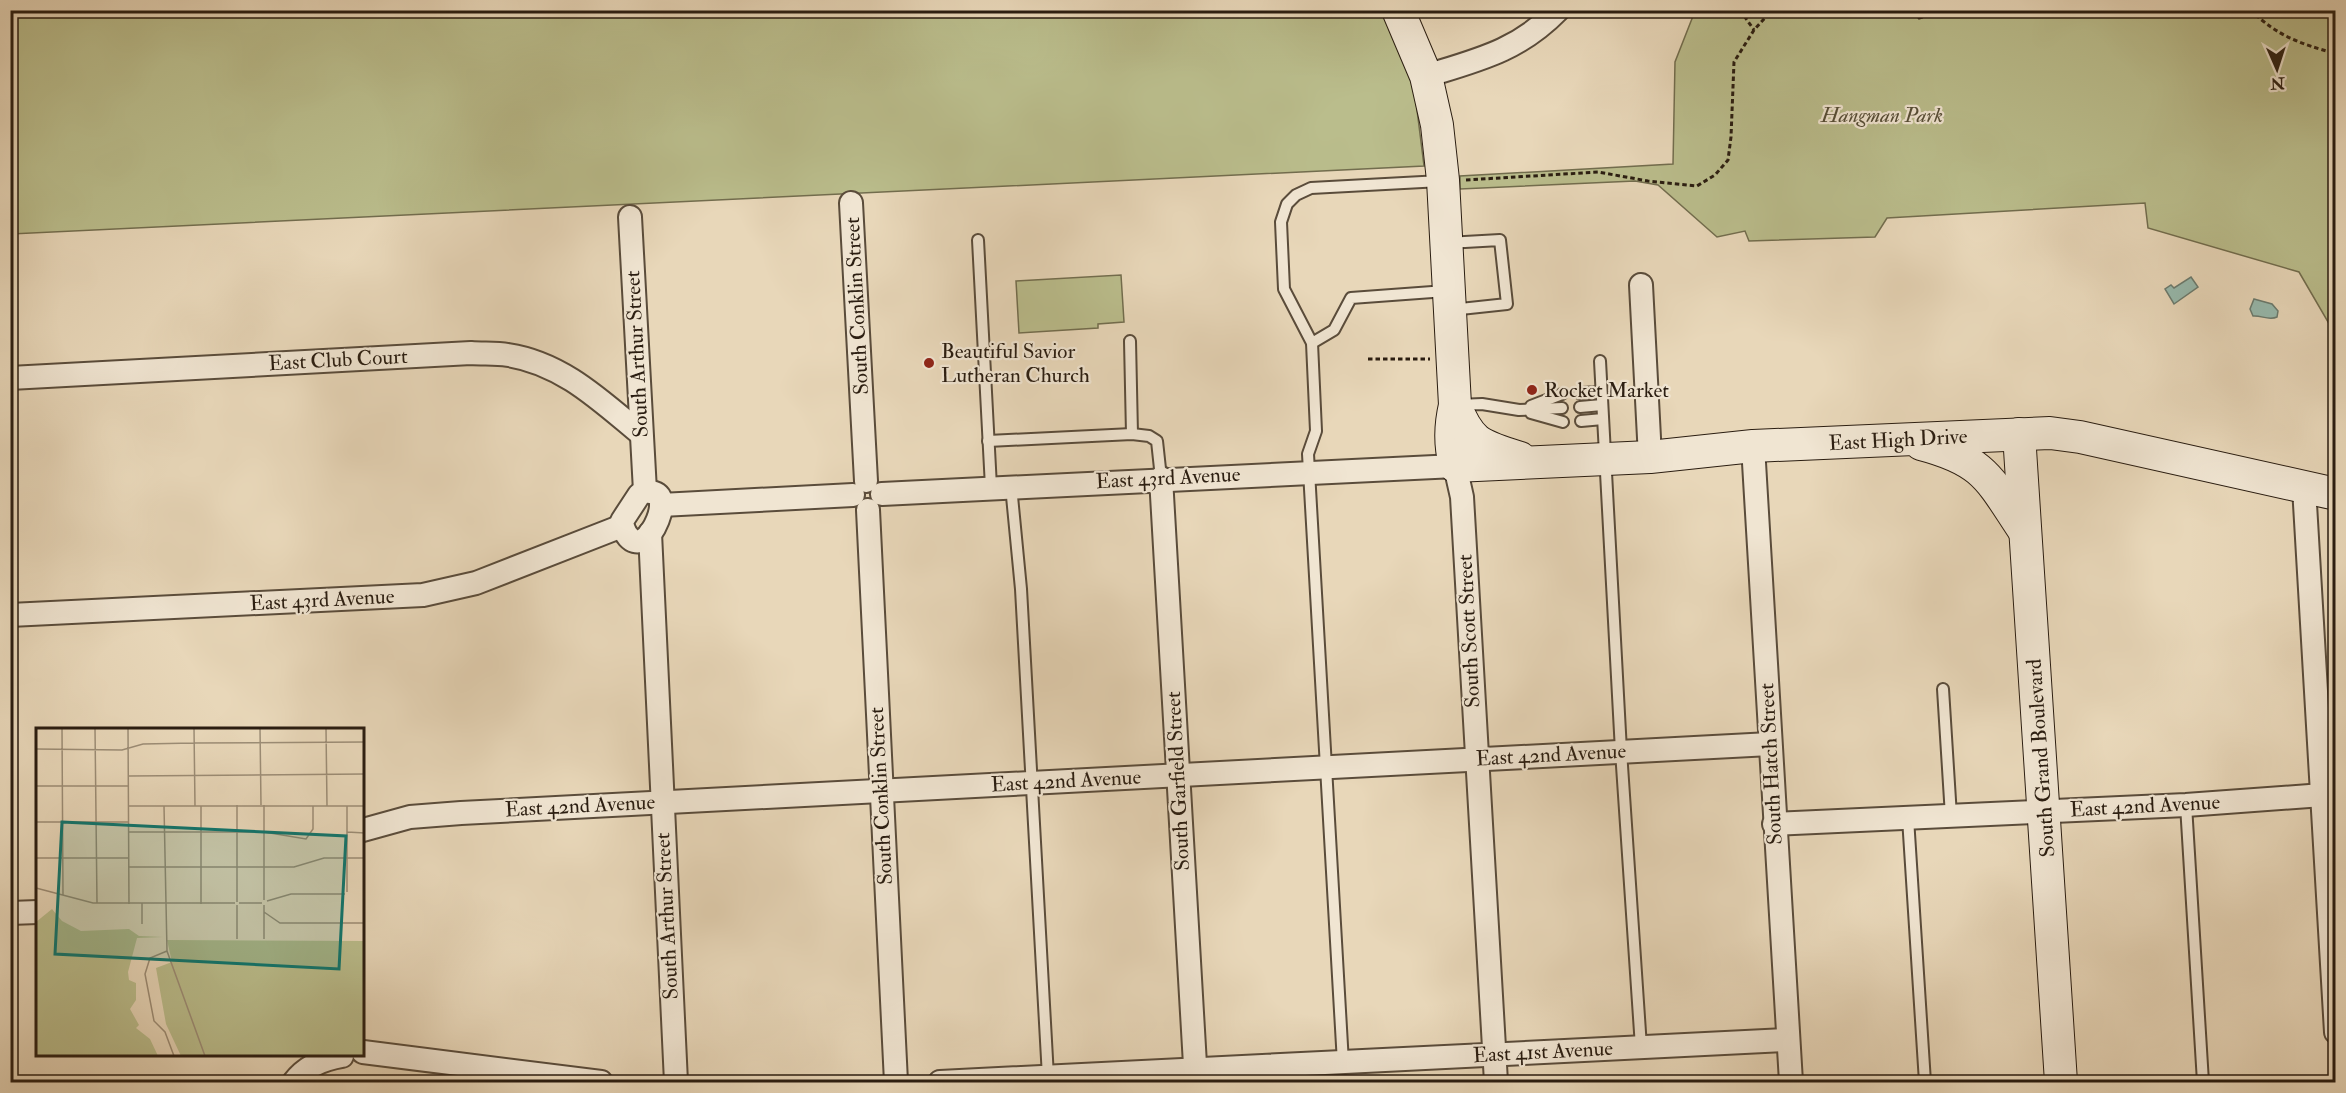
<svg xmlns="http://www.w3.org/2000/svg" width="2346" height="1093" font-family="'IM FELL Double Pica',serif">
  <style>
    .green { fill: #babd8c; stroke: #726d4e; stroke-width: 1.5 }
    .water { fill: #97baae; stroke: #6b7b6f; stroke-width: 1.5 }
    .lines { fill: none; stroke-linecap: round; stroke-linejoin: round }
    .service-casing { stroke: #5a4c3b; stroke-width: 14 }
    .minor-casing { stroke: #5a4c3b; stroke-width: 26 }
    .secondary-casing { stroke: #2a1d11; stroke-width: 34 }
    .path { stroke: #2a1d11; stroke-width: 3; stroke-dasharray: 4.5 3; stroke-linecap: butt }
    .service { stroke: #f0e5d2; stroke-width: 10 }
    .minor { stroke: #f0e5d2; stroke-width: 22 }
    .secondary { stroke: #f0e5d2; stroke-width: 32 }
    .poi-dot { fill: #8f2418; stroke: #f0e5d2; stroke-width: 2 }
    .labels { text-anchor: middle; dominant-baseline: central; stroke-width: 4.5; stroke-linejoin: round; paint-order: stroke }
    .park-label { font-size: 21px; font-style: italic; fill: #554d36; stroke: #f0e5d2 }
    .street-label { font-size: 21px; fill: #2a1d11; stroke: #f0e5d2 }
    .poi-label { font-size: 21px; fill: #2a1d11; stroke: #f0e5d2; text-anchor: start }
    .inset-road { fill: none; stroke: #9c8d76; stroke-width: 1.5 }
    .view { fill: #0f766e; fill-opacity: 0.15; stroke: #0f766e; stroke-width: 3 }
    .inset-edge { fill: none; stroke: #2a1d11; stroke-width: 3 }
  </style>
  <rect width="100%" height="100%" fill="#e8d7b9"/>
  <filter id="stains"><feTurbulence type="fractalNoise" baseFrequency=".00333" numOctaves="4"/><feColorMatrix values="0 0 0 0 .2 0 0 0 0 .09 0 0 0 0 .02 0 0 0 .5 -.17"/></filter>
  <radialGradient id="worn" r=".72"><stop offset=".6" stop-color="#630" stop-opacity="0"/><stop offset="1" stop-color="#630" stop-opacity=".3"/></radialGradient>
  <g class="green">
    <path d="M 10,11 L 1385,11 L 1414,86 L 1424,166 L 11,234 Z"/>
    <path d="M 1695,11 L 2335,11 L 2335,334 L 2299,272 L 2148,228 L 2145,203 L 1887,218 L 1875,237 L 1749,241 L 1745,231 L 1717,237 L 1658,185 L 1635,181 L 1460,189 L 1460,176 L 1673,164 L 1675,62 Z"/>
    <path d="M 1121,275 L 1124,322 L 1098,324 L 1098,328 L 1019,333 L 1016,281 Z"/>
  </g>
  <g class="water">
    <path d="M 2191,277 L 2198,287 L 2174,304 L 2165,289 L 2171,285 L 2174,288 Z"/>
    <path d="M 2254,299 L 2272,304 L 2278,311 L 2277,317 C 2269,321 2261,315 2253,316 L 2250,309 Z"/>
  </g>
  <g class="lines">
    <g class="service-casing">
      <g id="service">
        <path d="M 978,240 L 991,487"/>
        <path d="M 1447,243 L 1500,240 L 1507,304 L 1451,310"/>
        <path d="M 1130,341 L 1132,434"/>
        <path d="M 1312,343 L 1334,330 L 1351,298 L 1446,291"/>
        <path d="M 1600,361 L 1621,751 L 1641,1047"/>
        <path d="M 1579,393 L 1601,392"/>
        <path d="M 1458,405 L 1482,404 L 1519,410 L 1562,408"/>
        <path d="M 1531,406 L 1562,394"/>
        <path d="M 1580,407 L 1602,405"/>
        <path d="M 1531,413 L 1563,422"/>
        <path d="M 1581,421 L 1603,419"/>
        <path d="M 988,441 L 1132,434 L 1149,436 L 1157,441 L 1161,478"/>
        <path d="M 1011,486 L 1021,589 L 1048,1077"/>
        <path d="M 1943,689 L 1951,816"/>
        <path d="M 2186,805 L 2203,1082"/>
        <path d="M 1908,818 L 1925,1082"/>
        <path d="M 1343,1063 L 1308,454 L 1316,431 L 1312,343 L 1284,289 L 1281,222 L 1287,204 L 1296,195 L 1311,188 L 1441,181"/>
      </g>
    </g>
    <g class="minor-casing">
      <g id="minor">
        <path d="M 1426,76 C 1478,60 1518,51 1558,10"/>
        <path d="M 851,203 L 866,481"/>
        <path d="M 630,217 L 645,491"/>
        <path d="M 1641,285 L 1650,457"/>
        <path d="M 10,378 L 471,353 C 483,354 496,353 508,355 C 562,363 601,401 641,434"/>
        <path d="M 1753,446 L 1791,1082"/>
        <path d="M 1161,478 L 1196,1082"/>
        <path d="M 2304,487 L 2336,1032"/>
        <path d="M 645,491 C 650,492 656,492 659,496 C 666,507 654,534 643,540 C 631,546 623,532 622,521 L 639,495 Z"/>
        <path d="M 882,494 L 1455,466 L 1462,497 L 1496,1082"/>
        <path d="M 661,505 L 853,495"/>
        <path d="M 868,510 L 896,1082"/>
        <path d="M 650,533 L 676,1082"/>
        <path d="M 10,615 L 423,595 L 476,583 L 622,526"/>
        <path d="M 1774,824 L 2186,805 L 2336,794"/>
        <path d="M 363,830 L 410,817 L 461,813 L 1770,744"/>
        <path d="M 10,913 L 38,912"/>
        <path d="M 363,1052 L 601,1082"/>
        <path d="M 294,1082 C 305,1067 324,1059 342,1056"/>
        <path d="M 940,1082 L 1787,1040"/>
      </g>
    </g>
    <g class="secondary-casing">
      <g id="secondary">
        <path d="M 1398,10 L 1426,76 L 1437,125 L 1443,180 L 1455,405 C 1450,427 1450,444 1455,466 L 1650,457 L 1753,446 L 2050,433 L 2080,437 L 2336,494"/>
        <path d="M 1455,405 C 1471,445 1481,445 1520,458"/>
        <path d="M 2019,434 L 2061,1082"/>
        <path d="M 1921,444 C 1986,461 1990,480 2025,532"/>
      </g>
    </g>
    <g class="path">
      <path d="M 1740,10 L 1754,30"/>
      <path d="M 1918,10 L 1919,18 L 1955,10"/>
      <path d="M 2250,10 C 2281,38 2297,42 2336,54"/>
      <path d="M 1466,180 L 1598,172 L 1648,181 L 1697,186 L 1715,175 L 1728,160 L 1731,137 L 1734,62 L 1754,30 L 1772,10"/>
      <path d="M 1368,359 L 1430,359"/>
    </g>
    <use href="#service" class="service"/>
    <use href="#minor" class="minor"/>
    <use href="#secondary" class="secondary"/>
  </g>
  <g class="poi-dot">
    <circle cx="929" cy="363" r="6"/>
    <circle cx="1532" cy="390" r="6"/>
  </g>
  <g class="labels">
    <g class="park-label">
      <text x="1882" y="115">Hangman Park</text>
    </g>
    <g class="street-label">
      <text transform="translate(857 306) rotate(-93)">South Conklin Street</text>
      <text transform="translate(637 354) rotate(-93)">South Arthur Street</text>
      <text transform="translate(338 360) rotate(-3)">East Club Court</text>
      <text transform="translate(1898 440) rotate(-3)">East High Drive</text>
      <text transform="translate(1168 478) rotate(-3)">East 43rd Avenue</text>
      <text transform="translate(322 600) rotate(-3)">East 43rd Avenue</text>
      <text transform="translate(1469 631) rotate(-93)">South Scott Street</text>
      <text transform="translate(1551 755) rotate(-3)">East 42nd Avenue</text>
      <text transform="translate(2041 758) rotate(-94)">South Grand Boulevard</text>
      <text transform="translate(1771 764) rotate(-93)">South Hatch Street</text>
      <text transform="translate(1066 781) rotate(-3)">East 42nd Avenue</text>
      <text transform="translate(1178 781) rotate(-93)">South Garfield Street</text>
      <text transform="translate(881 796) rotate(-93)">South Conklin Street</text>
      <text transform="translate(580 806) rotate(-3)">East 42nd Avenue</text>
      <text transform="translate(2145 806) rotate(-3)">East 42nd Avenue</text>
      <text transform="translate(667 916) rotate(-93)">South Arthur Street</text>
      <text transform="translate(1543 1052) rotate(-3)">East 41st Avenue</text>
    </g>
    <g class="poi-label">
      <text x="941" y="351">Beautiful Savior<tspan x="941" dy="24">Lutheran Church</tspan></text>
      <text x="1544" y="390">Rocket Market</text>
    </g>
  </g>
  <g transform="translate(36 728)">
    <rect width="328" height="328" fill="#e8d7b9"/>
    <path d="M 16,181 L 26,193 L 45,203 L 93,201 L 103,208 L 127,209 L 101,210 L 92,244 L 93,252 L 100,255 L 100,272 L 94,281 L 103,297 L 100,300 L 114,311 L 122,328 L 0,328 L 0,194 ZM 131,212 L 328,213 L 328,328 L 145,328 L 130,296 L 120,240 L 136,234 Z" fill="#babd8c"/>
    <path class="inset-road" d="M 26,0 L 27,167M 59,0 L 61,175M 92,0 L 93,176M 158,0 L 159,78M 224,0 L 225,77M 290,0 L 291,78M 0,21 L 86,22 L 107,16 L 158,15 L 329,14M 93,48 L 329,46M 0,58 L 93,58M 228,77 L 228,172M 93,78 L 329,78M 128,78 L 130,175 L 199,175M 165,78 L 165,176M 0,94 L 93,94M 93,104 L 228,104 L 270,111 L 277,101 L 277,78M 311,104 L 329,105M 0,130 L 93,130M 93,139 L 258,139 L 288,130 L 329,130M 0,160 L 57,175 L 130,175 L 131,223 L 169,328M 311,164 L 311,78M 231,173 L 255,166 L 309,166M 201,174 L 201,77M 106,175 L 106,196M 203,175 L 226,175M 201,177 L 201,211M 228,177 L 228,211M 228,184 L 244,195 L 329,195M 131,223 L 114,230 L 109,246 L 118,293 L 129,304 L 138,328"/>
    <path class="view" d="M 26,94 L 310,108 L 303,241 L 19,226 Z"/>
    <rect width="328" height="328" class="inset-edge"/>
  </g>
  <rect width="2346" height="1093" fill="none" stroke="#e8d7b9" stroke-width="36"/>
  <rect x="12" y="12" width="2322" height="1069" fill="none" stroke="#2a1d11" stroke-width="3"/>
  <rect x="18" y="18" width="2310" height="1057" fill="none" stroke="#2a1d11" stroke-width="1.5"/>
  <g transform="translate(2277 69) rotate(177)" stroke="#f0e5d2" stroke-width="4.5" paint-order="stroke">
  <path d="M0-4.5L10 22L0 15L-10 22Z" fill="#2a1d11"/>
  <text y="-9" font-size="16" font-weight="bold" text-anchor="middle" fill="#2a1d11">N</text>
  </g>
  <rect width="100%" height="100%" filter="url(#stains)"/>
  <rect width="100%" height="100%" fill="url(#worn)"/>
</svg>
